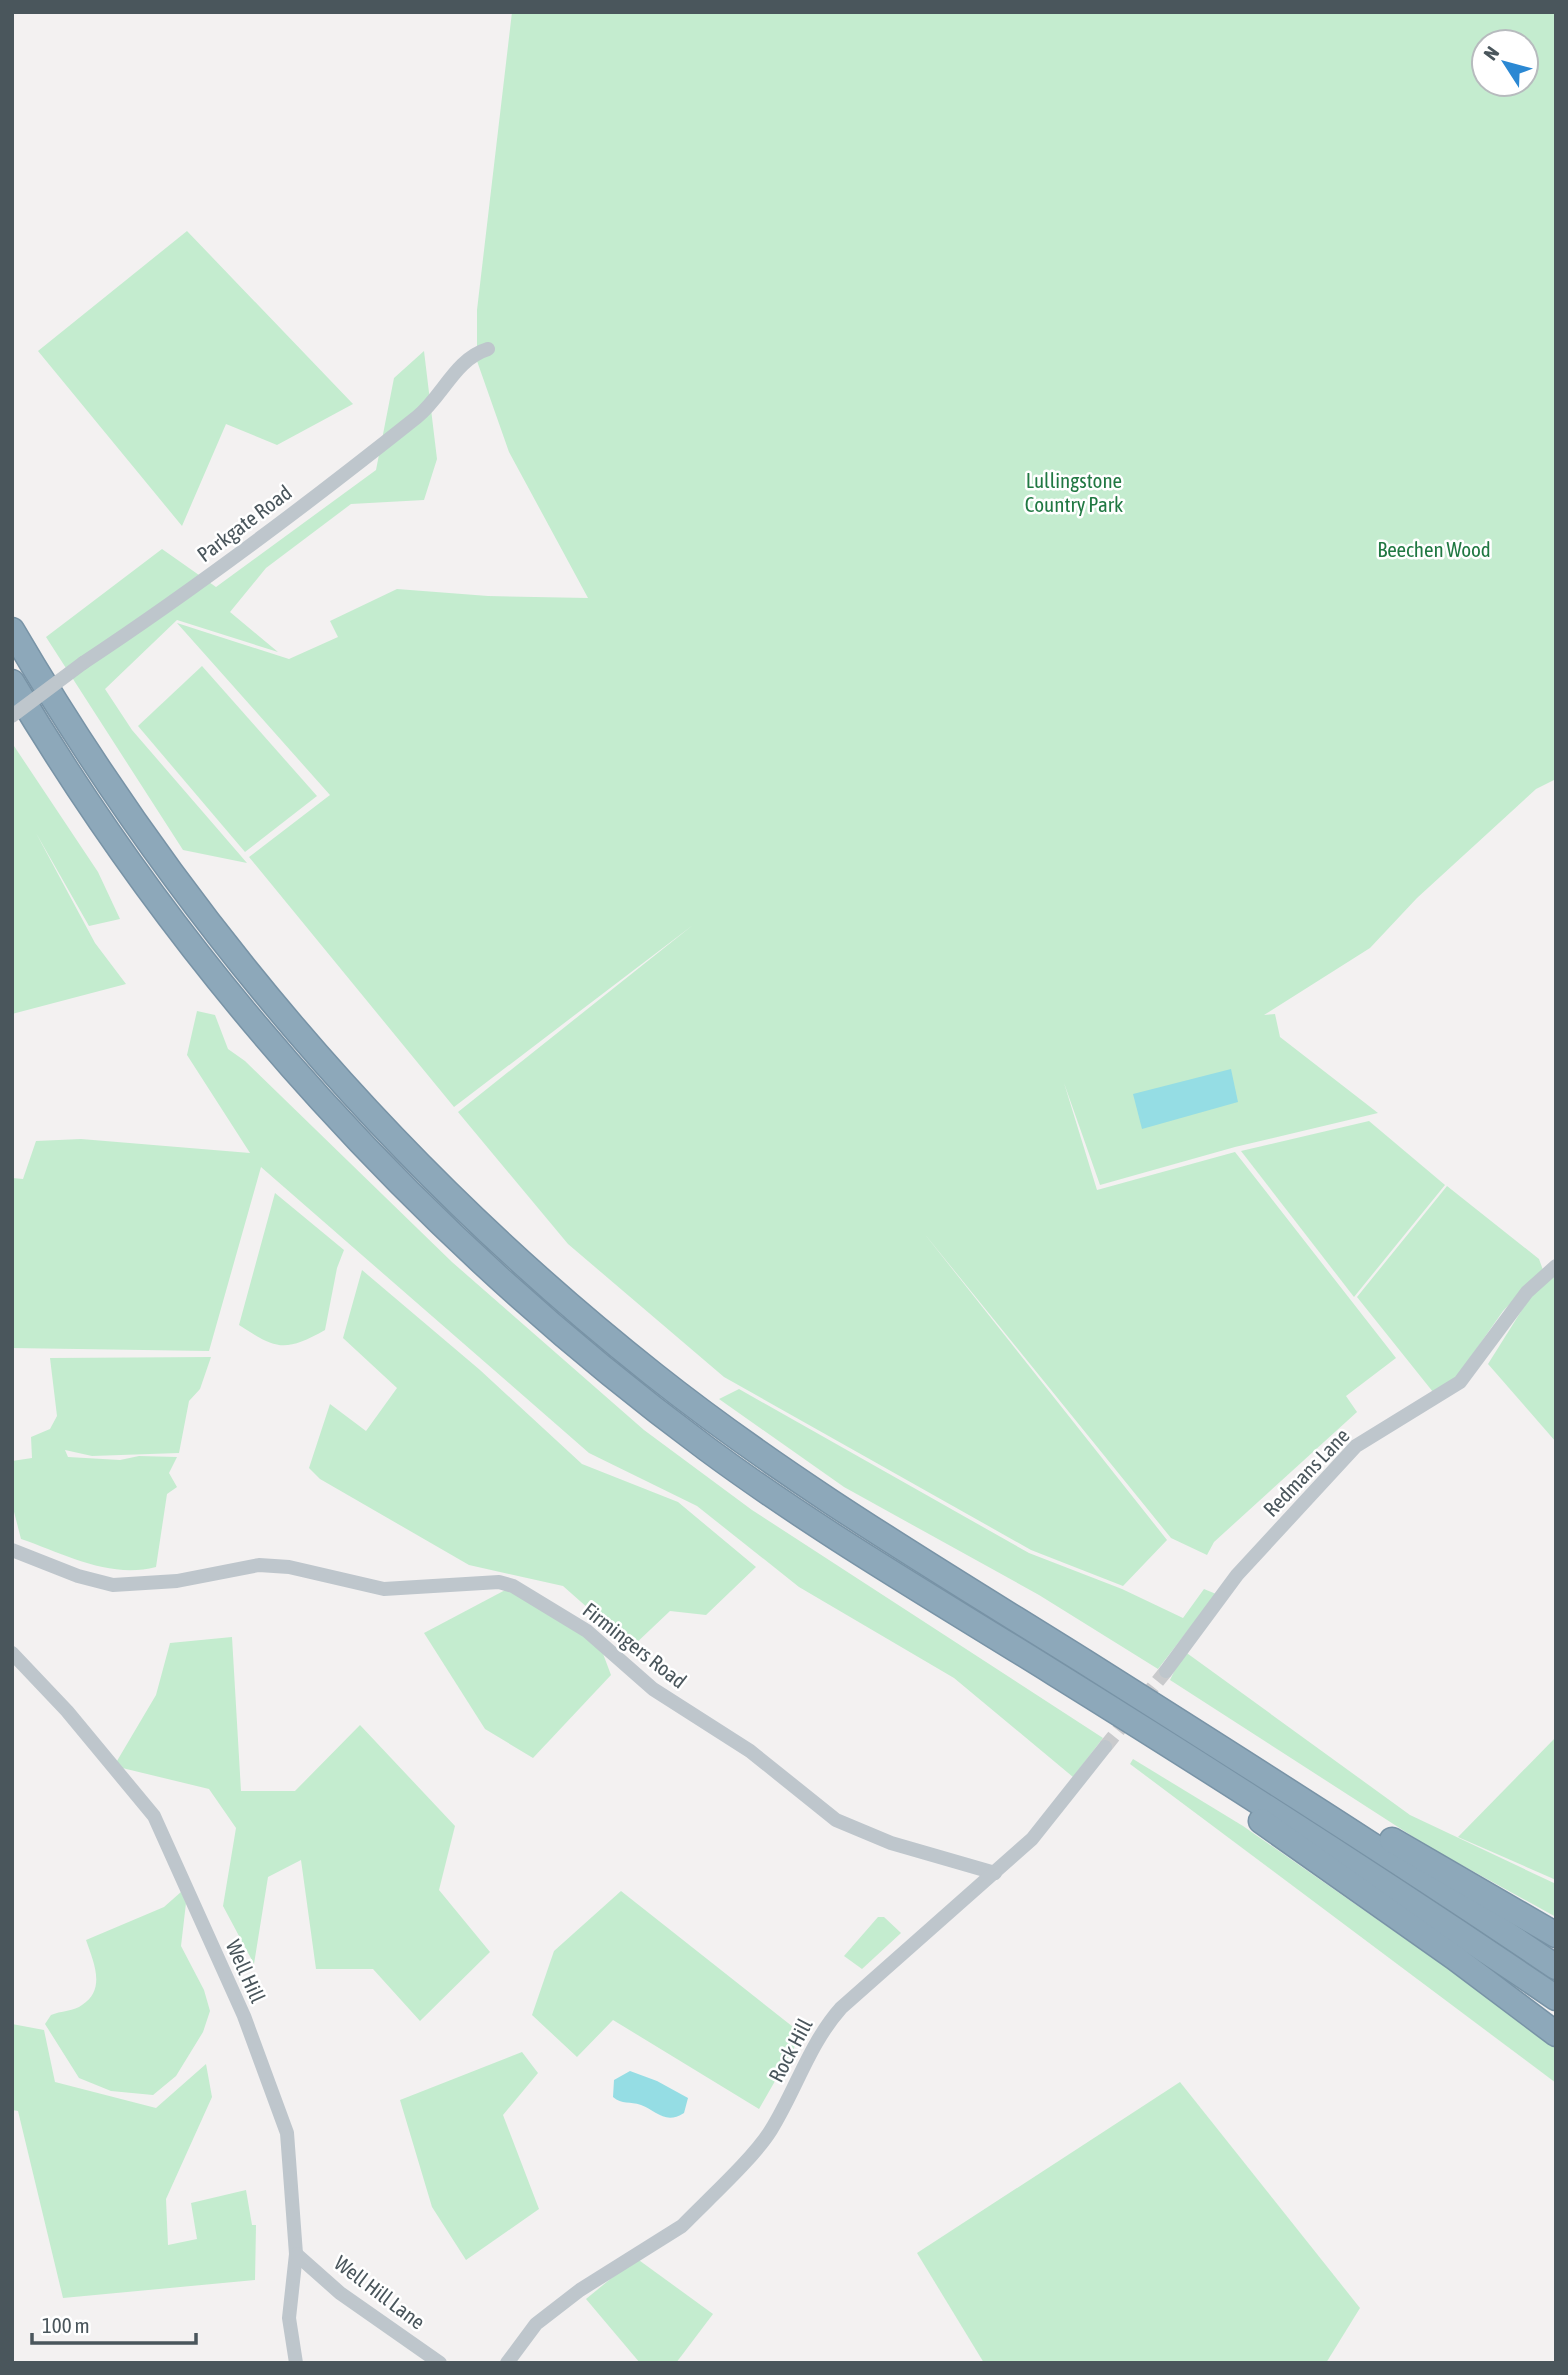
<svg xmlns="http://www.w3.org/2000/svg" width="1568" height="2375" font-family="'Asap Condensed',sans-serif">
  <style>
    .green { fill: #c4eccf; fill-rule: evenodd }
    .water { fill: #95dde4 }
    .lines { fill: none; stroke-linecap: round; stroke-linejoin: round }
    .street-tunnel { stroke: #c9cacc; stroke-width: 14; stroke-dasharray: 14 7; stroke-linecap: butt }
    .highway-casing { stroke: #7893a6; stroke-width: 27 }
    .street { stroke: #bec6cc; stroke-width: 14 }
    .highway { stroke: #8da8ba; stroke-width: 24 }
    .street-bridge { stroke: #bec6cc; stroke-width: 14 }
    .labels { text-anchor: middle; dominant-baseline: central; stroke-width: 5; stroke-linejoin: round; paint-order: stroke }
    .park-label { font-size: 21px; fill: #207842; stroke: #fff }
    .street-label { font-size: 21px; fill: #4a565c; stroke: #fff }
  </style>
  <rect width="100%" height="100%" fill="#f3f1f1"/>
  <g class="green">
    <path d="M 512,12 L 1556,12 L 1556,779 L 1536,789 L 1417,898 L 1370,948 L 1264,1015 L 1275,1014 L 1280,1037 L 1378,1113 L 1235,1147 L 1100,1185 L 1064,1083 L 1097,1190 L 1235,1152 L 1396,1358 L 1346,1396 L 1357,1412 L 1214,1542 L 1207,1555 L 1171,1538 L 923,1232 L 1167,1540 L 1123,1586 L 1031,1550 L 724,1377 L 568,1244 L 458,1112 L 693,925 L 454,1107 L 249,857 L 330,795 L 177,623 L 289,659 L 338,637 L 330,621 L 397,589 L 488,596 L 588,598 L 509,452 L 477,361 L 477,310 ZM 1484,42 L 1526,42 L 1526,84 L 1484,84 Z"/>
    <path d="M 187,231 L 353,404 L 277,445 L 226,424 L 182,526 L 38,351 Z"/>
    <path d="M 424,351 L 437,459 L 424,500 L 351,504 L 266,568 L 230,612 L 278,652 L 177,620 L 105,689 L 132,730 L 247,863 L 183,850 L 46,637 L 162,549 L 216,587 L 376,470 L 394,378 Z"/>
    <path d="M 202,666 L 317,796 L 245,852 L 138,726 Z"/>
    <path d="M 12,743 L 98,872 L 120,919 L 89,926 L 36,833 L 95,943 L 126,984 L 12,1014 Z"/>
    <path d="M 197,1011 L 215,1015 L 228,1049 L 245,1061 L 452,1262 L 644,1430 L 752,1510 L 1103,1738 L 1073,1777 L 954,1678 L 799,1587 L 697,1506 L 589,1453 L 261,1167 L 209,1351 L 12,1348 L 12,1178 L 23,1179 L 36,1141 L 81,1139 L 250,1153 L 187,1055 Z"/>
    <path d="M 1369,1121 L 1445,1185 L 1354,1297 L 1241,1151 Z"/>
    <path d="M 1447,1186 L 1539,1259 L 1543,1270 L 1503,1311 L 1456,1378 L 1433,1392 L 1357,1297 Z"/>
    <path d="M 275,1193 L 344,1250 L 337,1268 L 325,1330 C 284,1353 276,1349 239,1325 Z"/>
    <path d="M 362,1270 L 480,1370 L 582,1464 L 678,1502 L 756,1567 L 706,1615 L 670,1611 L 632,1647 L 563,1586 L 469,1565 L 320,1479 L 309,1468 L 330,1404 L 366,1431 L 397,1388 L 343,1338 Z"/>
    <path d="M 1556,1274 L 1556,1442 L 1488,1364 L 1530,1297 Z"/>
    <path d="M 211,1357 L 200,1389 L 189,1401 L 179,1453 L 92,1456 L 65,1450 L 68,1457 L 120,1460 L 139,1456 L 177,1457 L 169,1473 L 177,1487 L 167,1494 L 156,1567 C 109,1579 65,1554 21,1539 L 12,1504 L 12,1461 L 32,1458 L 31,1437 L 50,1429 L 57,1416 L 50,1358 Z"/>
    <path d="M 739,1389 L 1029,1553 L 1122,1589 L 1183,1618 L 1204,1589 L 1216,1594 L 1158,1669 L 1039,1595 L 844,1487 L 719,1399 Z"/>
    <path d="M 513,1586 L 599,1643 L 611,1675 L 533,1758 L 485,1729 L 424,1633 Z"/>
    <path d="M 232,1637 L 241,1791 L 295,1791 L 360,1725 L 455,1826 L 439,1890 L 490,1952 L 420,2021 L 373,1969 L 316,1969 L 301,1860 L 268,1877 L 254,1964 L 223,1906 L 236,1828 L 209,1789 L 114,1766 L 156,1695 L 170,1643 Z"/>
    <path d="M 1184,1651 L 1410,1815 L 1556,1884 L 1556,1917 L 1429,1847 L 1170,1680 Z"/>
    <path d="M 1556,1737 L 1556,1880 L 1458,1837 Z"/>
    <path d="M 1133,1759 L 1243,1826 L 1556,2044 L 1556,2083 L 1130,1764 Z"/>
    <path d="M 621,1891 L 802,2034 L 759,2109 L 613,2020 L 577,2057 L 532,2015 L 554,1951 Z"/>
    <path d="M 181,1892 L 186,1903 L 181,1946 L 204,1990 L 210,2011 L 203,2032 L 176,2076 L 153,2095 L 111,2091 L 79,2078 L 45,2024 L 51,2015 C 60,2011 75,2011 82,2005 C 107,1989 93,1961 86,1940 L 164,1907 Z"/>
    <path d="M 878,1917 L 884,1917 L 901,1933 L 862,1969 L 844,1956 Z"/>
    <path d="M 12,2024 L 44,2030 L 55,2082 L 156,2108 L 206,2064 L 212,2097 L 166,2199 L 168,2245 L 197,2239 L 191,2203 L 246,2190 L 252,2225 L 256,2225 L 255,2280 L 63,2298 L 18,2111 L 12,2110 Z"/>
    <path d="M 522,2052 L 538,2073 L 503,2115 L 539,2209 L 466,2260 L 432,2207 L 400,2100 Z"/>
    <path d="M 1180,2082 L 1360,2308 L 1326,2363 L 984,2363 L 917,2253 Z"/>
    <path d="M 636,2258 L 713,2314 L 676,2363 L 640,2363 L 586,2299 Z"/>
  </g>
  <g class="water">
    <path d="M 1231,1069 L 1238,1102 L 1142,1129 L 1133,1094 Z"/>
    <path d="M 630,2071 L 657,2081 L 688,2098 L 684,2113 C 665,2125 657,2111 641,2105 C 630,2101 622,2105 613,2097 L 614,2080 Z"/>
  </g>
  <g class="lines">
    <path class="street-tunnel" d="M 1105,1747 L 1166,1671"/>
    <g class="highway-casing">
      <g id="highway">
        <path d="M 12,630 C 179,915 393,1168 653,1374 C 789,1482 938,1570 1085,1662 C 1243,1762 1401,1862 1556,1967"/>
        <path d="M 12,682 C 189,981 428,1242 707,1449 C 818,1531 937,1600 1054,1673 C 1223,1778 1391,1886 1556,1998"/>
        <path d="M 1261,1821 L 1455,1958 L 1556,2034"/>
        <path d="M 1392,1840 L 1556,1935"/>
      </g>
    </g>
    <g class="street">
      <path d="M 83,663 C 198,587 309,503 417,417 C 443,396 455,359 488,349"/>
      <path d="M 12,1550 L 78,1576 L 113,1585 L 177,1581 L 259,1565 L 289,1567 L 384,1589 L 499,1582 L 513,1586 L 587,1631 L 653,1689 L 750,1751 L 836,1820 L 891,1843 L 995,1873"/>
      <path d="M 12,1653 L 67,1711 L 154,1816 L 244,2016 L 287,2133 L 296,2254 L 289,2318 L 296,2363"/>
      <path d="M 1166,1671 L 1237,1575 L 1356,1446 L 1460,1382 L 1527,1292 L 1556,1266"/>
      <path d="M 296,2254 L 340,2293 L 440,2363"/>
      <path d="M 507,2363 L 536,2324 L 580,2290 L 682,2226 C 706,2201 753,2159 771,2130 C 796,2090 809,2044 841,2008 L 1032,1839 L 1105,1747"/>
    </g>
    <use href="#highway" class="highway"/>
    <path class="street-bridge" d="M 12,716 L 83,663"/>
  </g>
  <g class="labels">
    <g class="park-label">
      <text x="1074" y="480">Lullingstone<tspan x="1074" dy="24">Country Park</tspan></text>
      <text x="1434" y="549">Beechen Wood</text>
    </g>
    <g class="street-label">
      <text transform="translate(244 523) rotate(-37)">Parkgate Road</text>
      <text transform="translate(1306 1472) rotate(-46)">Redmans Lane</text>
      <text transform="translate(635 1645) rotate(38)">Firmingers Road</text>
      <text transform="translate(246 1971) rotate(66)">Well Hill</text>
      <text transform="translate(790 2050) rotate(-62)">Rock Hill</text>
      <text transform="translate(380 2292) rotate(37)">Well Hill Lane</text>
    </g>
  </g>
  <rect width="1568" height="2375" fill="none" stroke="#4a565c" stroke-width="28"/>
  <g transform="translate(1505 63) rotate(306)"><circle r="33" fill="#ffffff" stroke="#b7bbbe" stroke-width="2"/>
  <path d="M0-5L12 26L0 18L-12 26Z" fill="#2b88d3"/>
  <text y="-10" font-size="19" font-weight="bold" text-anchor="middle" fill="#4a565c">N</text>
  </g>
  <path d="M32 2333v10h164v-10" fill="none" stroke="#4a565c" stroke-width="3.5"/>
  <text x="42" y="2333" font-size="21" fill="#4a565c" stroke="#ffffff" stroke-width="5" paint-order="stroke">100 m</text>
</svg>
